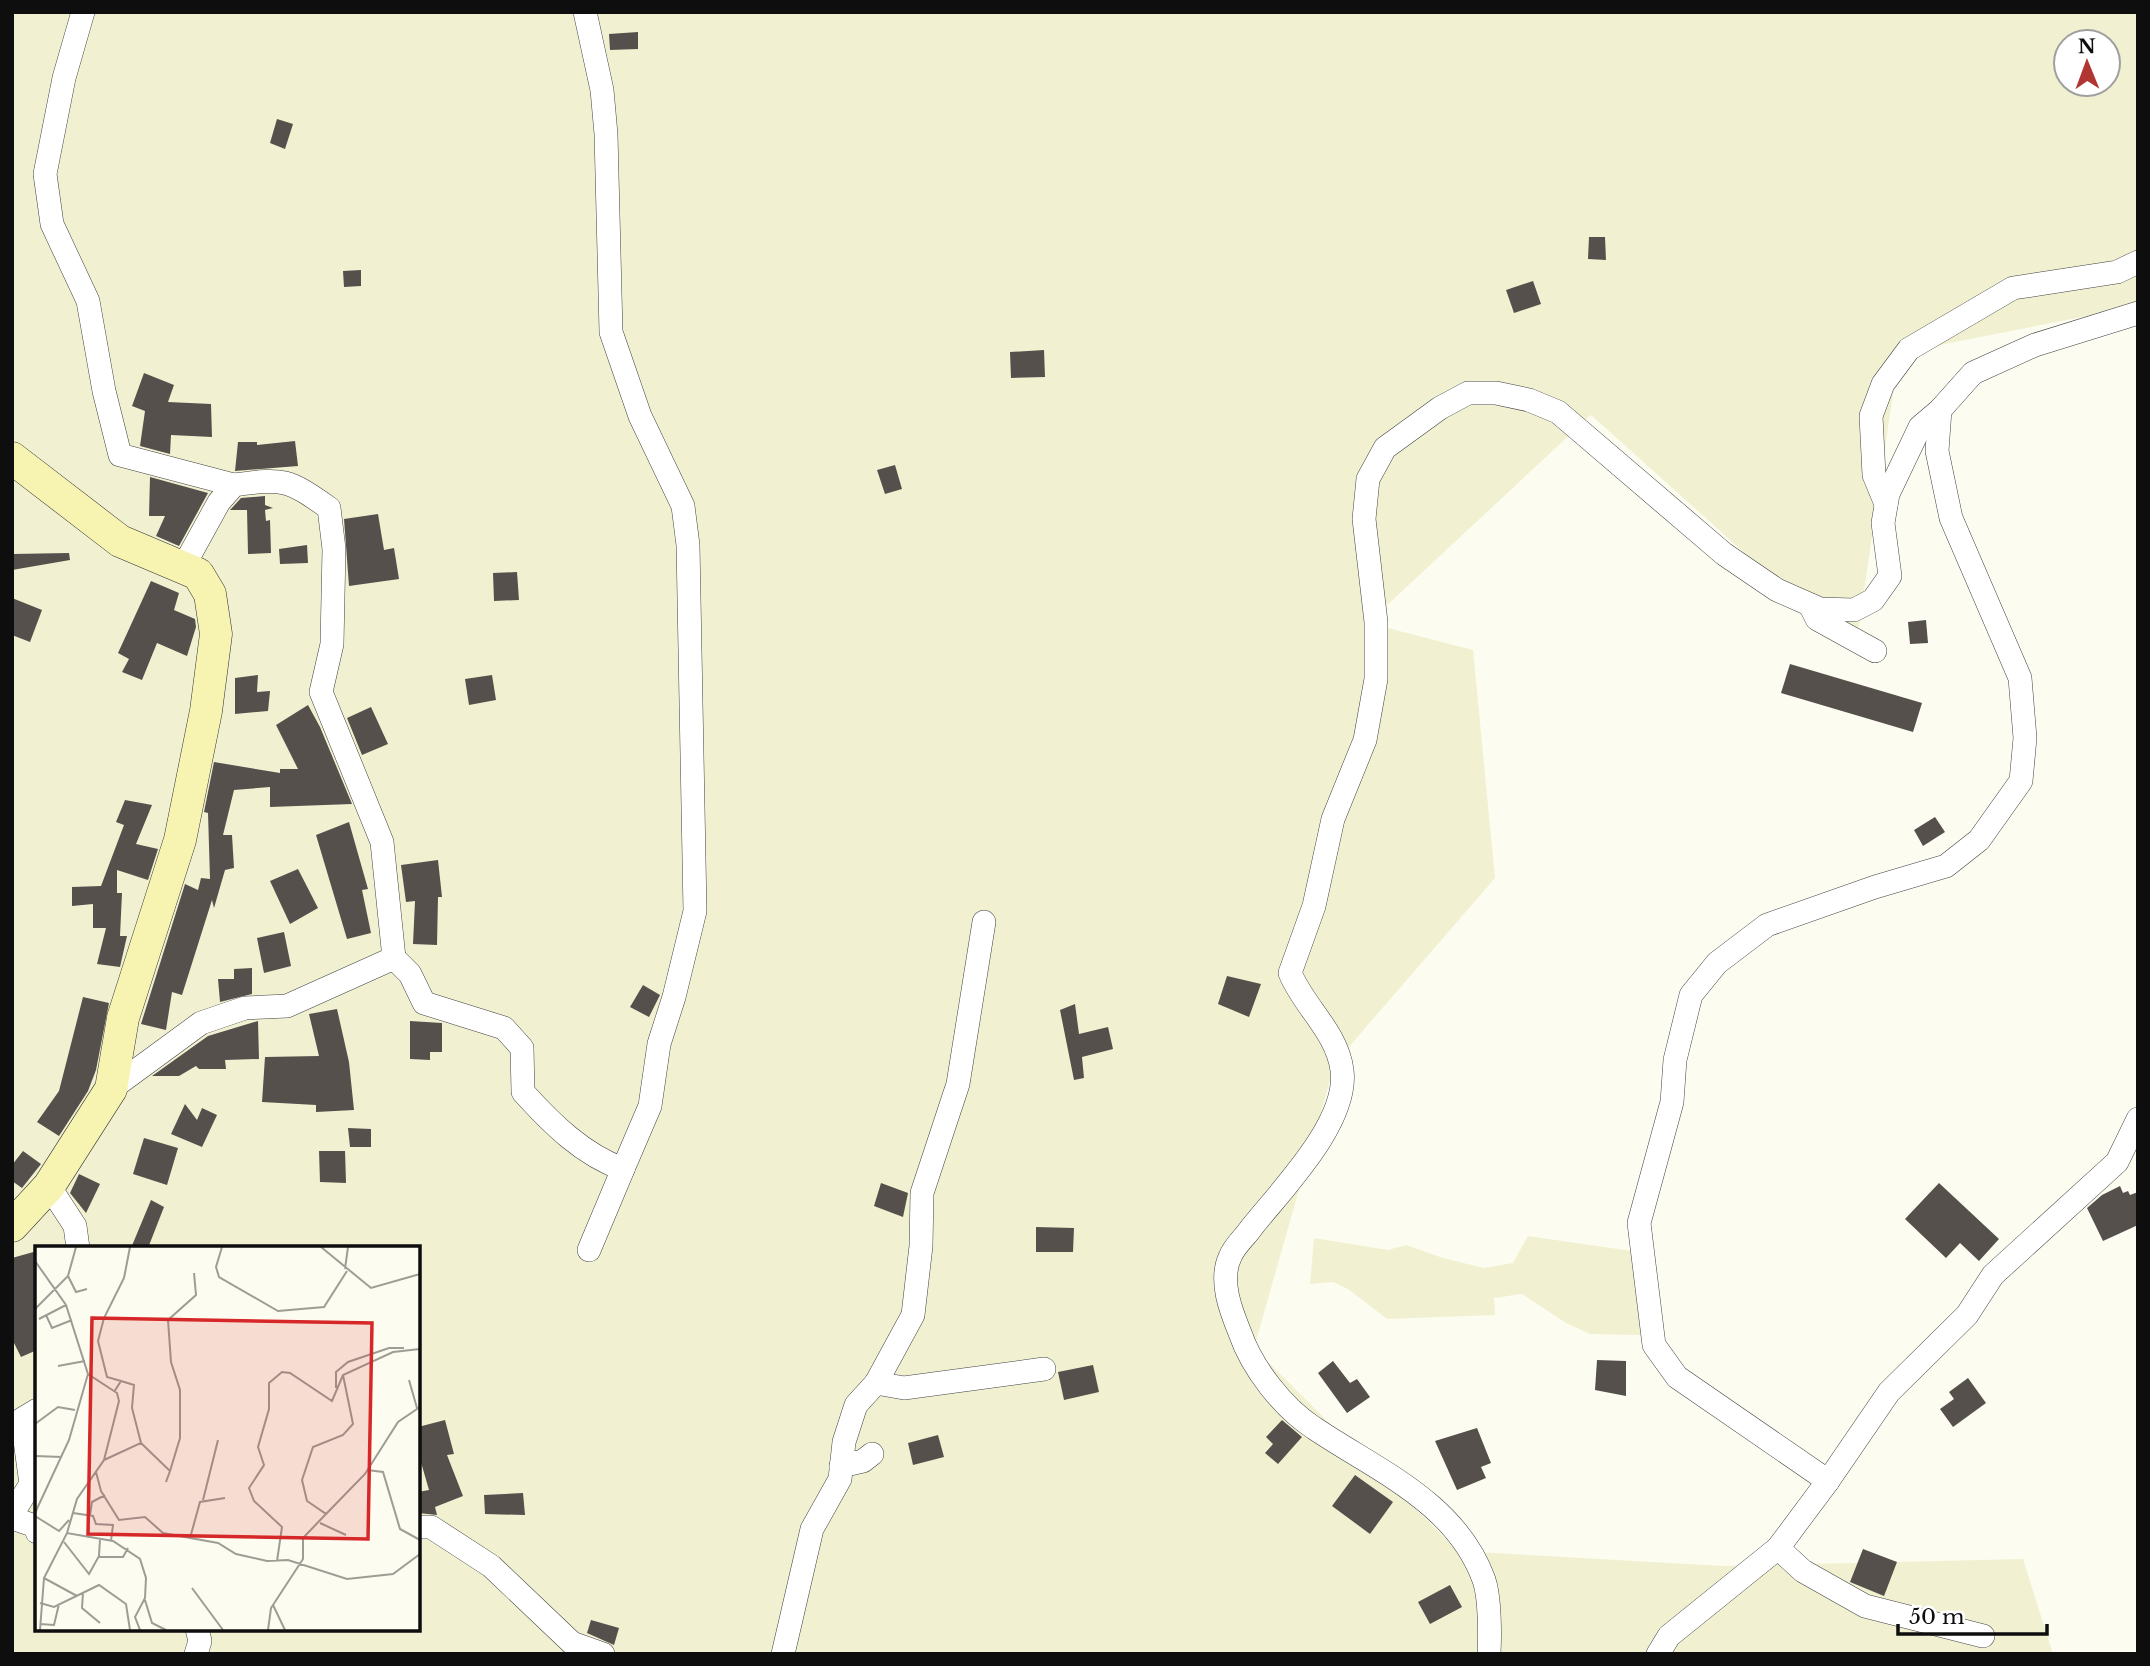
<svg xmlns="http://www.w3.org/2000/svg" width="2150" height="1666" font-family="'Libre Baskerville',serif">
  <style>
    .farmland { fill: #f1f1d2; fill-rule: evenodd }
    .building { fill: #55504b }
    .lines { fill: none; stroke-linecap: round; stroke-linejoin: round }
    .minor-casing { stroke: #414141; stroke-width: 24 }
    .secondary-casing { stroke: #303030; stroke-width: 33 }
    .minor { stroke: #fff; stroke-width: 23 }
    .secondary { stroke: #f7f4b1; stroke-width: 32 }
    .inset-road { fill: none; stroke: #9d9d96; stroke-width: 2 }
    .view { fill: #d62828; fill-opacity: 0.15; stroke: #d62828; stroke-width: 3.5 }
    .inset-edge { fill: none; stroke: #0e0e0e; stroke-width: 3.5 }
  </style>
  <rect width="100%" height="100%" fill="#fdfcf0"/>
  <g class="farmland">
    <path d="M 12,12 L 2138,12 L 2138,306 L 1899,353 L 1855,652 L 1591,415 L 1368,623 L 1473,650 L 1495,878 L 1335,1063 L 1254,1348 L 1458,1551 L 1723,1566 L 2023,1559 L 2053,1654 L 12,1654 ZM 2066,42 L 2108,42 L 2108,84 L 2066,84 ZM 37,1248 L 418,1248 L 418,1629 L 37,1629 Z"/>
    <path d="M 1528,1236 L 1632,1251 L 1641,1335 L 1590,1334 L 1566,1323 L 1522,1294 L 1494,1298 L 1495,1315 L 1387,1319 L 1348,1289 L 1333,1282 L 1310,1284 L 1314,1238 L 1388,1250 L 1406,1245 L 1443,1258 L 1484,1268 L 1513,1263 Z"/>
  </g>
  <g class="building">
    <path d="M 638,32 L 638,49 L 610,50 L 609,34 Z"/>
    <path d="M 277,119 L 293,124 L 285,149 L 270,143 Z"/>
    <path d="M 1589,237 L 1605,237 L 1606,260 L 1588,259 Z"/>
    <path d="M 361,270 L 361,286 L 344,287 L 343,271 Z"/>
    <path d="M 1533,281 L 1541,304 L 1514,313 L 1506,290 Z"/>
    <path d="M 1044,350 L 1045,377 L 1011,378 L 1010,352 Z"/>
    <path d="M 144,373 L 174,385 L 168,402 L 211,404 L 212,437 L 171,435 L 170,454 L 140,446 L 145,411 L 132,406 Z"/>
    <path d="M 295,441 L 298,466 L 235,471 L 238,442 L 257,442 L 257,445 Z"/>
    <path d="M 895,465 L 902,489 L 885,494 L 877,470 Z"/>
    <path d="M 150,477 L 208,493 L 179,546 L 156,536 L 165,516 L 149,516 Z"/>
    <path d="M 265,496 L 265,505 L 273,508 L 265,510 L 266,521 L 270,520 L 271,553 L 248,554 L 247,510 L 230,510 L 241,498 Z"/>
    <path d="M 378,514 L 384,550 L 394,548 L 399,579 L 349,586 L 344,519 Z"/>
    <path d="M 307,545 L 308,563 L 280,564 L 279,549 Z"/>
    <path d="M 69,553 L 70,560 L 12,570 L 12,554 Z"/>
    <path d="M 517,572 L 519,600 L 494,601 L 493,573 Z"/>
    <path d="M 151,581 L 179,593 L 174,610 L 195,619 L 196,627 L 187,656 L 157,643 L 142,680 L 122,672 L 129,659 L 118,653 Z"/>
    <path d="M 12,598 L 42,610 L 30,642 L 12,635 Z"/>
    <path d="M 1926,620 L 1928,643 L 1910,644 L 1908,622 Z"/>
    <path d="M 1790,664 L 1922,703 L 1913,732 L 1781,693 Z"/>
    <path d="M 258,675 L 257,692 L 270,691 L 268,711 L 235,714 L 235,678 Z"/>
    <path d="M 492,675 L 496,700 L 469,705 L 465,679 Z"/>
    <path d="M 308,705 L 320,727 L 352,804 L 270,807 L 270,787 L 234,790 L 223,835 L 232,835 L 234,868 L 225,870 L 214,908 L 212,900 L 182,995 L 172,992 L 166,1030 L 141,1024 L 185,884 L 198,890 L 201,878 L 210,879 L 208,813 L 204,812 L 214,762 L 280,773 L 280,769 L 298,769 L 276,725 Z"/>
    <path d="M 371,707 L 388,744 L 362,755 L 347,718 Z"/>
    <path d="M 125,800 L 152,805 L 136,844 L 158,849 L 148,880 L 117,870 L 117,893 L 122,893 L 120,936 L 127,936 L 120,967 L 97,964 L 106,928 L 93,928 L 93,904 L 72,906 L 72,887 L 101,886 L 124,825 L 116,822 Z"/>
    <path d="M 1935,817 L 1945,832 L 1923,846 L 1914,830 Z"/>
    <path d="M 349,822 L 368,889 L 362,890 L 371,933 L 347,939 L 316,835 Z"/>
    <path d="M 438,860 L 442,897 L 438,897 L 437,945 L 413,944 L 415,901 L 406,902 L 401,865 Z"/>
    <path d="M 298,869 L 318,908 L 290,924 L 270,881 Z"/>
    <path d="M 284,932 L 291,966 L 264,973 L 257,938 Z"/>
    <path d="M 252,968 L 252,994 L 220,1002 L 218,979 L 234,979 L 234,969 Z"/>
    <path d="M 1227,976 L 1261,984 L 1249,1017 L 1218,1004 Z"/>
    <path d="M 643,985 L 660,995 L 649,1017 L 630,1007 Z"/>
    <path d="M 83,997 L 109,1003 L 96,1070 L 88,1091 L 59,1136 L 37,1122 L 59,1091 Z"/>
    <path d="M 1075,1004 L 1079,1034 L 1108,1027 L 1113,1049 L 1082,1057 L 1084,1078 L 1074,1080 L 1060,1010 Z"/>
    <path d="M 337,1009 L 349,1062 L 354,1110 L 316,1112 L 316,1105 L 262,1102 L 265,1057 L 319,1056 L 309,1014 Z"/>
    <path d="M 258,1021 L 259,1059 L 225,1060 L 226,1069 L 199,1069 L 196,1066 L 179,1076 L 152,1076 L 208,1036 Z"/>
    <path d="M 410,1021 L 442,1023 L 442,1052 L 430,1052 L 430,1060 L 410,1059 Z"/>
    <path d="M 185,1104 L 197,1120 L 202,1108 L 217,1115 L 202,1147 L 171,1134 Z"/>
    <path d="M 348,1128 L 371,1129 L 371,1147 L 350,1147 Z"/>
    <path d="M 144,1138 L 178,1148 L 167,1185 L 133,1174 Z"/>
    <path d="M 23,1151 L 41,1164 L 22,1188 L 12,1181 L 12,1165 Z"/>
    <path d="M 319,1151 L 345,1151 L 346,1183 L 320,1182 Z"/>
    <path d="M 79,1174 L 100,1184 L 86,1213 L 70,1193 Z"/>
    <path d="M 881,1183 L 908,1193 L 903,1217 L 874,1206 Z"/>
    <path d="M 1939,1183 L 1999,1239 L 1979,1261 L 1960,1243 L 1946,1258 L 1905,1219 Z"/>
    <path d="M 2120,1186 L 2123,1193 L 2128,1191 L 2130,1195 L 2138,1192 L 2138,1225 L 2103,1241 L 2087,1208 L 2102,1195 Z"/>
    <path d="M 151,1200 L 164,1207 L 148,1248 L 131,1248 Z"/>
    <path d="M 1036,1227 L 1074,1228 L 1073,1252 L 1036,1252 Z"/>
    <path d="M 37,1251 L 37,1350 L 21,1357 L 12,1339 L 12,1258 Z"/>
    <path d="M 1597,1360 L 1626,1361 L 1626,1396 L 1595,1390 Z"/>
    <path d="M 1333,1361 L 1350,1383 L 1357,1379 L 1370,1397 L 1347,1413 L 1318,1373 Z"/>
    <path d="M 1093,1365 L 1099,1392 L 1064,1400 L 1058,1372 Z"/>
    <path d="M 1968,1378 L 1986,1403 L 1953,1427 L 1940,1409 L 1954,1399 L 1949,1392 Z"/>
    <path d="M 445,1420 L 454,1454 L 447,1455 L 463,1496 L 435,1507 L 437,1515 L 418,1513 L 418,1492 L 429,1490 L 418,1452 L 418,1427 Z"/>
    <path d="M 1282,1420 L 1302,1437 L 1278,1464 L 1265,1453 L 1273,1444 L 1266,1437 Z"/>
    <path d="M 1477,1428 L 1491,1463 L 1481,1467 L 1486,1478 L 1457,1490 L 1435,1441 Z"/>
    <path d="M 938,1435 L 944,1457 L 913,1465 L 908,1443 Z"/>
    <path d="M 1355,1475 L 1393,1502 L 1370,1534 L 1332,1506 Z"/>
    <path d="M 523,1493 L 525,1515 L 485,1514 L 484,1495 Z"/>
    <path d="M 1863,1549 L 1897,1562 L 1884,1596 L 1850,1582 Z"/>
    <path d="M 1450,1585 L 1462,1607 L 1430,1624 L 1418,1602 Z"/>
    <path d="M 591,1620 L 619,1628 L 614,1645 L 587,1633 Z"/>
  </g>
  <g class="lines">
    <g class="minor-casing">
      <g id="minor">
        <path d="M 83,12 L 64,78 L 45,174 L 52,224 L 88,301 L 104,391 L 120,455 L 234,485"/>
        <path d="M 585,12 L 602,90 L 606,134 L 611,332 L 640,416 L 683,506 L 688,545 L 695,911 L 674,997 L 659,1044 L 650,1106 L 623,1169"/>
        <path d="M 1886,504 L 1874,475 L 1871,416 L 1883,384 L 1909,349 L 2013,288 L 2117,272 L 2138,262"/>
        <path d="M 1810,605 L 1817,619 L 1875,651"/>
        <path d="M 394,958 L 410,974 L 424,1003 L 504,1028 L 522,1048 L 523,1092 C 551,1123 583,1155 623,1169 L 589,1250"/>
        <path d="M 111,1089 L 201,1023 L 245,1008 L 287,1006 L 394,958 L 382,842 L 321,692 L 332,644 L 334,549 L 329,508 C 287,479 285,478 234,485 L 219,502 L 182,569"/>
        <path d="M 49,1186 L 75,1226 L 78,1248"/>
        <path d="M 876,1383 L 913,1315 L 921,1246 L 922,1193 L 958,1084 L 984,922"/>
        <path d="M 841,1466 L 863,1461 L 872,1454"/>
        <path d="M 1828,1481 L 1889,1392 L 1967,1315 L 1993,1275 L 2117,1162 L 2138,1119"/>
        <path d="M 12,1514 L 31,1484 L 22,1419 L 37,1410"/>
        <path d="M 12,1518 L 35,1526 L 37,1532"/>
        <path d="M 418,1527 L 431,1527 L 491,1566 L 572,1643 L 603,1654"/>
        <path d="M 1778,1548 L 1803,1571 L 1865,1606 L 1983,1636"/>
        <path d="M 196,1654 L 200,1641 L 197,1629"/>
        <path d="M 783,1654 L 812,1529 L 840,1479 L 844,1442 L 856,1405 L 876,1383 L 904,1388 L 1044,1369"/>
        <path d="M 1489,1654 C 1490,1635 1490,1597 1484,1580 C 1456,1502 1376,1470 1314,1428 C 1283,1408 1252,1368 1240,1333 C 1231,1311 1219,1281 1230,1257 C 1234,1246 1246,1236 1252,1227 C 1282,1189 1349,1122 1342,1070 C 1337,1032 1304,1007 1290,973 L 1314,906 L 1333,819 L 1365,740 L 1376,679 L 1376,622 L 1364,519 L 1368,479 L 1385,448 L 1440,408 L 1468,393 L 1496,393 L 1529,400 L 1558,412 L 1724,554 L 1777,590 L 1820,609 L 1854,610 L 1873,600 L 1890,576 L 1883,523 L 1888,494 L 1920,427 L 1940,410"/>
        <path d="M 1658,1654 L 1669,1636 L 1778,1548 L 1828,1481 L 1677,1377 L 1654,1345 L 1639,1223 L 1672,1102 L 1675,1060 L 1691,995 L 1717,963 L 1767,925 L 1875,887 L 1946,866 L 1979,840 L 2021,781 L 2025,738 L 2020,678 L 1951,518 L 1937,451 L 1940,410 L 1973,373 L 2035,345 L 2138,313"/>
      </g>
    </g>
    <g class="secondary-casing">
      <path id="secondary" d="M 12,458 L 120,541 L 198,574 L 210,594 L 216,634 L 206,711 L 180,840 L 123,1018 L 111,1089 L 49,1186 L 12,1226"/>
    </g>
    <use href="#minor" class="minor"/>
    <use href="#secondary" class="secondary"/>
  </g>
  <g transform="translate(35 1246)">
    <rect width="385" height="385" fill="#fdfcf0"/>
    <path class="inset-road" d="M 187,1 L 181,21 L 184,31 L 243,65 L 289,61 L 312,25M 286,1 L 336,42 L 385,28M 0,15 L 31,59 L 53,128 L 82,147 L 84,155 L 69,214 L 42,253 L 32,287M 310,23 L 313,1M 33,30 L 41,46 L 52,43M 0,63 L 33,30 L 41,1M 11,69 L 17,82 L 37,74M 4,73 L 31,59M 23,120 L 50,115M 374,134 L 382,162M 86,135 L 72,131 L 63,95 L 69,72 L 89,32 L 95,1M 301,142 L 301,126 L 313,116 L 354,102 L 369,102M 0,178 L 23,161 L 40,164M 106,197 L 135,225 L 131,236M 0,210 L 27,211M 69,214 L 106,197 L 97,162 L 99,139 L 86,135 L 79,146M 332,224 L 348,226 L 365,283 L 385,294M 135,225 L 145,192 L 145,144 L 136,116 L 133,74 L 161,49 L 159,27M 61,226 L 66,245 L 84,274 L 110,271 L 128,287 L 183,297 L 201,308 L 232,315 L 253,314 L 312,333 L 358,328 L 385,308M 168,254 L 183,194M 0,267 L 34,194 L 53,128M 38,267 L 58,270 L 61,278 L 78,279 L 76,295M 291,268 L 330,228 L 363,176 L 385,161M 55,269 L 57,256 L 70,249M 0,270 L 24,285 L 34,274M 285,277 L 311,289M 155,292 L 165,256 L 190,252M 29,296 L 54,328 L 64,310 L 65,293M 63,311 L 88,311 L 93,302M 242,315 L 247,281 L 219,255 L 214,242 L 229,219 L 223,201 L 234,163 L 234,137 L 247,126 L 255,127 L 297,155 L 308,129M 9,332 L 42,350M 157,342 L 188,384M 48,347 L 47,362 L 65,377M 110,354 L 117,377 L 131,384M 5,357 L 19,361 L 64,339 L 91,358 L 95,384M 238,359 L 250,384M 5,378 L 19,379 L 24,358M 5,384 L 9,332 L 32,287 L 78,295 L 105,313 L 111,332 L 110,352 L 100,371 L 105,384M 233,384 L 236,362 L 268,313 L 268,292 L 291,268 L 272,255 L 267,234 L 278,201 L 308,189 L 318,178 L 308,129 L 358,106 L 385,103"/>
    <path class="view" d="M 57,72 L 337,77 L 333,293 L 53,288 Z"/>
    <rect width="385" height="385" class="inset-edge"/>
  </g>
  <rect width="2150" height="1666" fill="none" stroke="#0e0e0e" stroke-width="28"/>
  <g transform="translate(2087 63) rotate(359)"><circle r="33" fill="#ffffff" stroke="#9f9f9f" stroke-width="2"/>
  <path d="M0-5L12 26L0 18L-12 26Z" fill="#b13633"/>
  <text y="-10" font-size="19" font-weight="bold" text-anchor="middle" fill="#0e0e0e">N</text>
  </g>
  <path d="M1898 1624v10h149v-10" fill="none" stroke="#0e0e0e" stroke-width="3.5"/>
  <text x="1909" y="1624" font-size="21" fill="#0e0e0e" stroke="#ffffff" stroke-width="5" paint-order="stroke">50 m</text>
</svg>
